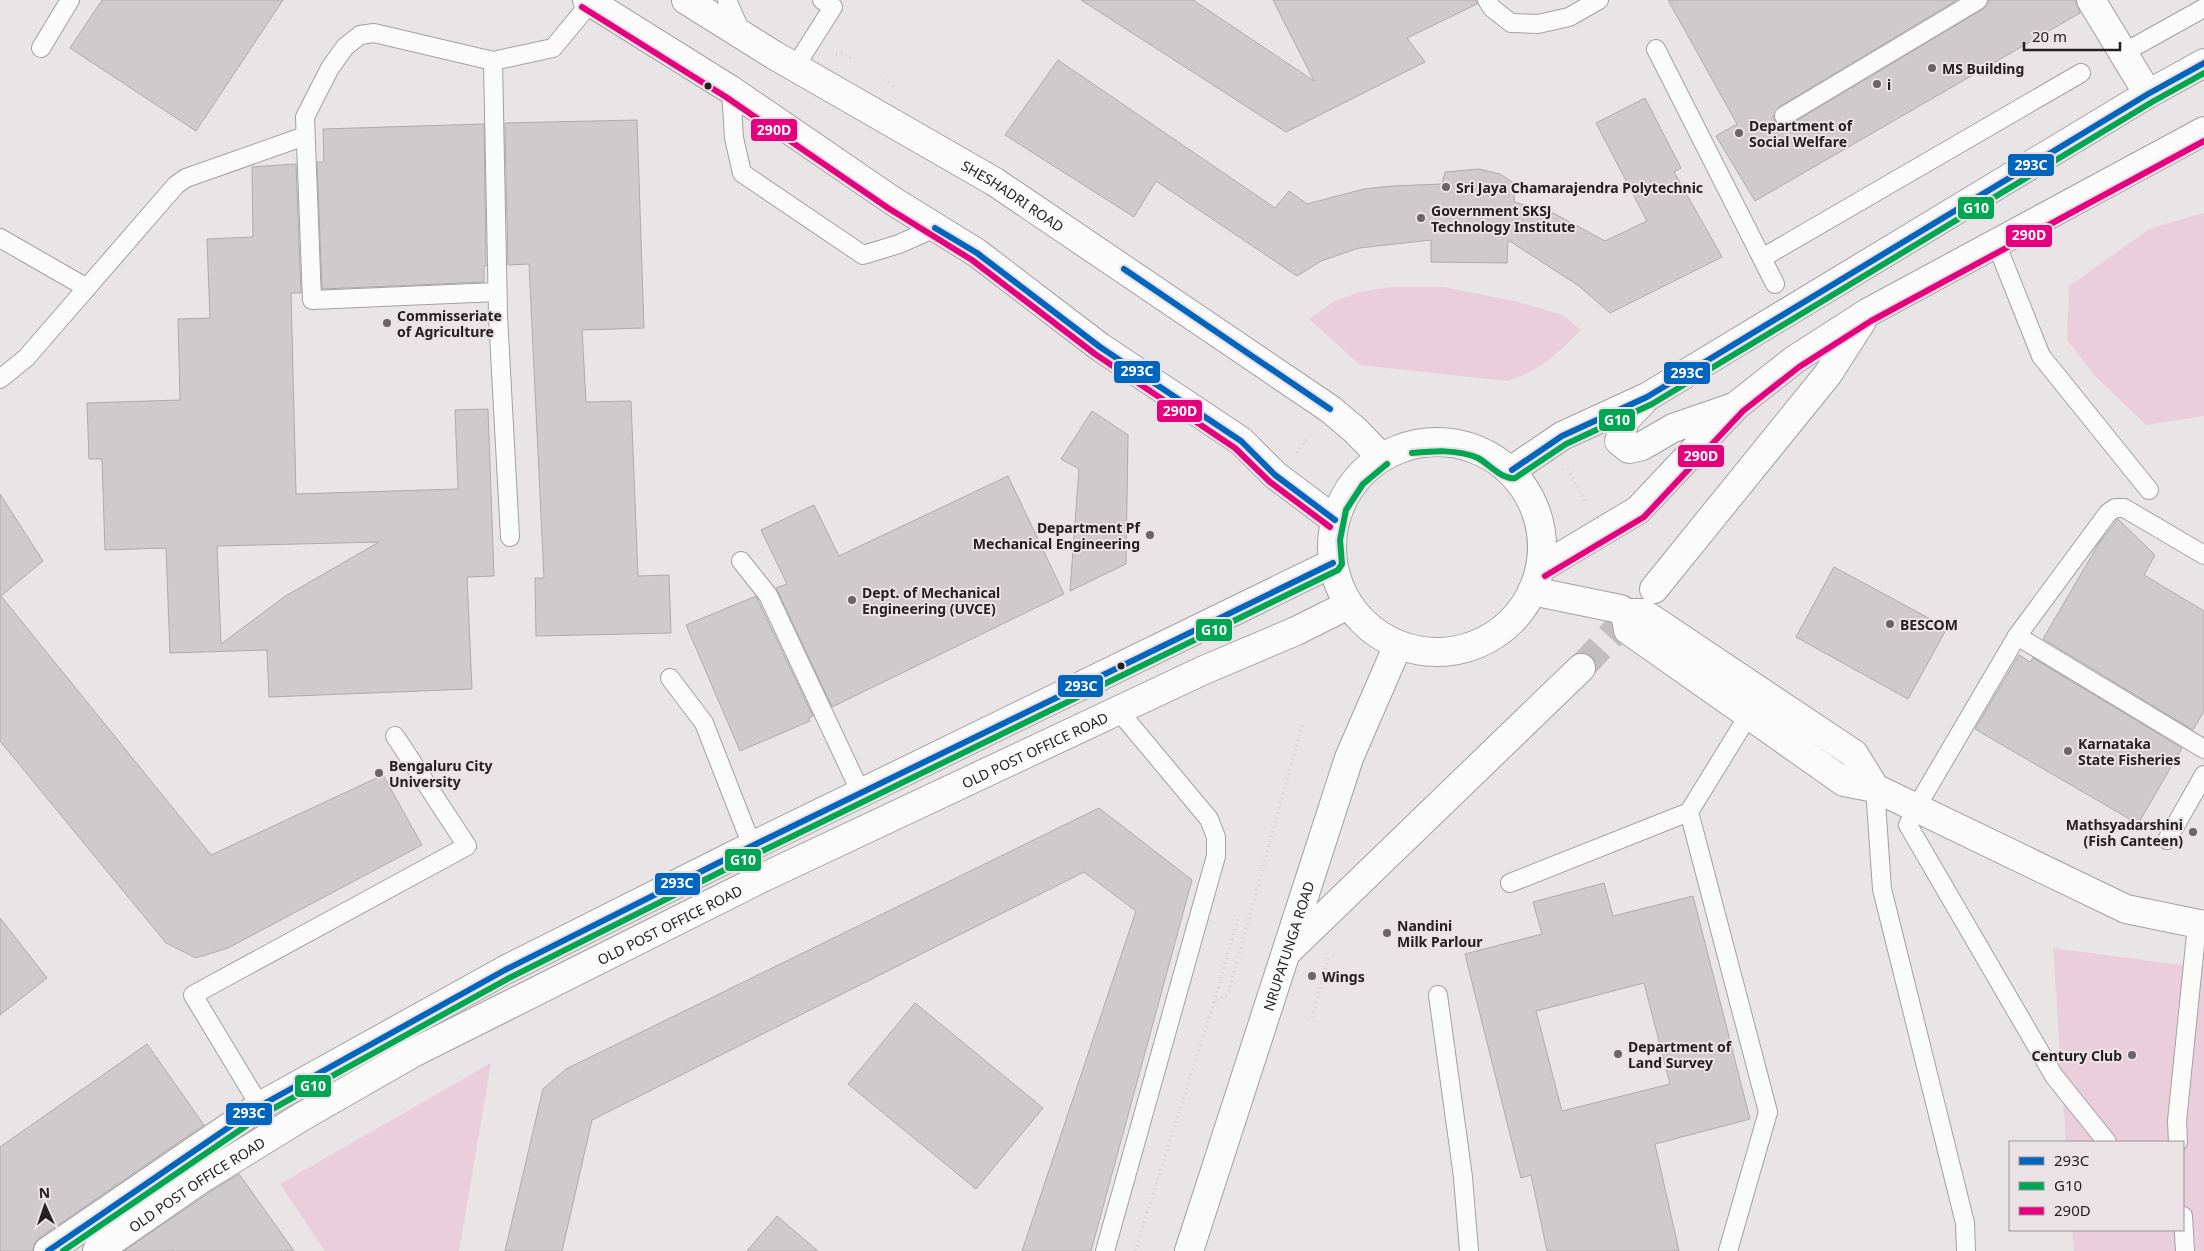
<svg xmlns="http://www.w3.org/2000/svg" width="2204" height="1251" font-family="'Noto Sans',sans-serif">
  <style>
    .green { fill: #ebcedc }
    .building { fill: #cfcbcc; stroke: #aeabac; fill-rule: evenodd }
    .lines { fill: none; stroke-linecap: round; stroke-linejoin: round }
    .primary-tunnel { stroke: #c2bdbf; stroke-width: 28; stroke-dasharray: 28 14; stroke-linecap: butt }
    .lane-casing { stroke: #a4a0a2; stroke-width: 20 }
    .street-casing { stroke: #a4a0a2; stroke-width: 30 }
    .secondary-casing { stroke: #a4a0a2; stroke-width: 30 }
    .primary-casing { stroke: #a4a0a2; stroke-width: 30 }
    .path { stroke: #d0cece; stroke-width: 3; stroke-dasharray: 1 4; stroke-linecap: butt }
    .lane { stroke: #fcfbfb; stroke-width: 18 }
    .street { stroke: #fcfbfb; stroke-width: 28 }
    .secondary { stroke: #fcfbfb; stroke-width: 28 }
    .primary { stroke: #fcfbfb; stroke-width: 28 }
    .bus-1-casing { stroke: #ebe2e6; stroke-width: 10 }
    .bus-2-casing { stroke: #ebe2e6; stroke-width: 10 }
    .bus-3-casing { stroke: #ebe2e6; stroke-width: 10 }
    .bus-1 { stroke: #0065bd; stroke-width: 6 }
    .bus-2 { stroke: #00a651; stroke-width: 6 }
    .bus-3 { stroke: #e5007d; stroke-width: 6 }
    .poi-dot { fill: #696567; stroke: #ebe2e6; stroke-width: 2 }
    .bus-dot { fill: #242122; stroke: #ebe2e6; stroke-width: 2 }
    .labels { text-anchor: middle; dominant-baseline: central; stroke-width: 4; stroke-linejoin: round; paint-order: stroke }
    .poi-label { font-size: 14px; font-weight: bold; fill: #242122; stroke: #ebe2e6; text-anchor: start }
    .street-label { font-size: 14px; fill: #242122; stroke: #ebe2e6 }
    .line-badge { stroke: #ebe2e6; stroke-width: 2 }
    .badge-label { font-size: 14px; text-anchor: middle; font-weight: bold; fill: #fff }
  </style>
  <rect width="100%" height="100%" fill="#e9e4e6"/>
  <g class="green">
    <path d="M 2204,213 L 2204,416 L 2146,425 L 2095,376 L 2067,340 L 2069,286 L 2151,228 Z"/>
    <path d="M 1392,287 L 1443,287 L 1514,301 L 1563,315 L 1581,330 C 1558,353 1539,372 1507,381 L 1360,365 L 1309,319 L 1335,301 L 1359,292 Z"/>
    <path d="M 2053,948 L 2204,968 L 2204,1251 L 2074,1251 L 2072,1230 L 2183,1230 L 2183,1142 L 2066,1142 Z"/>
    <path d="M 491,1063 L 459,1251 L 325,1251 L 280,1184 Z"/>
  </g>
  <g class="building">
    <path d="M 102,0 L 283,0 L 196,131 L 70,48 Z"/>
    <path d="M 1081,0 L 1193,0 L 1314,81 L 1273,0 L 1476,0 L 1477,4 L 1407,38 L 1425,62 L 1286,132 Z"/>
    <path d="M 1668,0 L 1957,0 L 1779,107 L 1773,117 L 1775,122 L 1784,127 L 1789,125 L 1983,9 L 1989,0 L 2075,0 L 2080,13 L 1755,201 L 1716,136 L 1737,124 Z"/>
    <path d="M 1058,60 L 1275,208 L 1289,191 L 1307,204 L 1364,189 L 1392,186 L 1442,184 L 1445,172 L 1479,169 L 1500,174 L 1515,184 L 1514,202 L 1553,213 L 1605,241 L 1647,221 L 1596,123 L 1645,98 L 1681,168 L 1674,172 L 1722,257 L 1610,313 L 1579,286 L 1508,240 L 1507,263 L 1431,262 L 1431,240 L 1359,248 L 1321,261 L 1297,276 L 1156,181 L 1134,217 L 1005,135 Z"/>
    <path d="M 637,120 L 644,328 L 582,330 L 586,402 L 631,401 L 638,576 L 669,575 L 671,633 L 536,636 L 535,578 L 544,578 L 529,264 L 508,265 L 505,123 Z"/>
    <path d="M 484,124 L 486,266 L 484,266 L 484,282 L 322,289 L 317,162 L 324,162 L 323,129 Z"/>
    <path d="M 296,164 L 301,293 L 291,293 L 296,494 L 458,489 L 455,410 L 488,409 L 494,576 L 467,577 L 472,689 L 269,697 L 267,650 L 170,653 L 166,548 L 105,550 L 102,459 L 89,459 L 87,403 L 180,400 L 178,319 L 210,318 L 207,239 L 253,237 L 252,167 ZM 379,542 L 284,597 L 221,644 L 217,546 Z"/>
    <path d="M 1092,411 L 1128,435 L 1126,564 L 1070,591 L 1079,469 L 1061,459 Z"/>
    <path d="M 1008,476 L 1064,594 L 832,707 L 776,588 L 787,584 L 761,530 L 814,505 L 839,556 Z"/>
    <path d="M 0,494 L 43,561 L 1,596 L 211,855 L 383,775 L 422,845 L 228,948 L 196,958 L 166,943 L 0,741 Z"/>
    <path d="M 2118,519 L 2155,555 L 2144,575 L 2204,611 L 2204,711 L 2193,730 L 2043,639 L 2099,543 Z"/>
    <path d="M 1834,567 L 1947,628 L 1908,699 L 1796,637 Z"/>
    <path d="M 756,596 L 813,716 L 809,718 L 810,721 L 740,751 L 686,625 Z"/>
    <path d="M 2019,655 L 2030,662 L 2033,658 L 2182,748 L 2138,824 L 1975,729 Z"/>
    <path d="M 1099,808 L 1192,880 L 1091,1251 L 1022,1251 L 1136,911 L 1084,872 L 592,1120 L 562,1251 L 505,1251 L 543,1089 L 566,1069 Z"/>
    <path d="M 1604,883 L 1613,916 L 1693,896 L 1750,1119 L 1655,1144 L 1679,1251 L 1547,1251 L 1531,1175 L 1521,1178 L 1465,954 L 1542,934 L 1533,902 ZM 1644,983 L 1670,1084 L 1562,1111 L 1536,1011 Z"/>
    <path d="M 0,918 L 47,978 L 0,1015 Z"/>
    <path d="M 915,1003 L 1043,1108 L 976,1189 L 848,1084 Z"/>
    <path d="M 147,1044 L 204,1125 L 39,1238 L 34,1244 L 33,1251 L 0,1251 L 0,1147 Z"/>
    <path d="M 239,1174 L 294,1251 L 124,1251 L 213,1190 Z"/>
    <path d="M 777,1216 L 818,1251 L 747,1251 Z"/>
  </g>
  <g class="lines">
    <path class="primary-tunnel" d="M 1581,668 L 1639,605"/>
    <g class="lane-casing">
      <g id="lane">
        <path d="M 727,0 L 742,34"/>
        <path d="M 1487,0 L 1492,8 L 1511,23 L 1538,24 L 1569,17 L 1599,0"/>
        <path d="M 41,48 L 70,0"/>
        <path d="M 1656,49 L 1775,284"/>
        <path d="M 2123,53 L 2204,8"/>
        <path d="M 493,61 L 374,33 L 360,35 L 345,47 L 330,68 L 305,117 L 312,300 L 497,292"/>
        <path d="M 795,67 L 833,7 L 822,0"/>
        <path d="M 731,90 L 734,138 L 742,173 L 863,255 L 899,244 L 935,228"/>
        <path d="M 1784,116 L 1978,0"/>
        <path d="M 0,238 L 87,288"/>
        <path d="M 1996,243 L 2041,356 L 2149,490"/>
        <path d="M 1762,258 L 2081,73"/>
        <path d="M 0,379 L 26,358 L 176,185 L 186,178 L 305,136"/>
        <path d="M 510,537 L 498,316 L 493,61 L 553,48 L 591,2"/>
        <path d="M 741,561 L 768,595 L 861,793"/>
        <path d="M 2017,636 L 2108,513 L 2115,508 L 2124,508 L 2204,555"/>
        <path d="M 670,678 L 704,723 L 752,846"/>
        <path d="M 1875,788 L 1882,889 L 1965,1223 L 1966,1251"/>
        <path d="M 1689,812 L 1768,1112 L 1728,1251"/>
        <path d="M 2167,840 L 2204,775"/>
        <path d="M 1510,883 L 1689,812 L 1748,716"/>
        <path d="M 1438,995 L 1463,1177 L 1469,1251"/>
        <path d="M 260,1106 L 193,995 L 467,846 L 395,736"/>
        <path d="M 2107,1142 L 2054,1076 L 1908,825 L 1916,808 L 2017,636 L 2204,749"/>
        <path d="M 2178,1142 L 2177,1121 L 2197,925"/>
        <path d="M 2183,1216 L 2185,1251"/>
        <path d="M 1105,1251 L 1216,856 L 1216,837 L 1209,819 L 1118,710"/>
      </g>
    </g>
    <g class="street-casing">
      <g id="street">
        <path d="M 1532,591 L 1620,609 L 1625,613 L 1643,613 L 1854,754 L 1875,788"/>
        <path d="M 1625,613 L 1628,630 L 1844,782 L 1875,788 L 2126,909 L 2204,925"/>
      </g>
    </g>
    <g class="secondary-casing">
      <g id="secondary">
        <path d="M 2091,0 L 2148,94"/>
        <path d="M 48,1251 L 260,1106 L 505,970 L 752,846 L 1333,563"/>
        <path id="s1" d="M 97,1251 L 204,1177 L 303,1116 L 413,1053 L 762,878 L 1204,670 L 1296,631 L 1348,605"/>
      </g>
    </g>
    <g class="primary-casing">
      <g id="primary">
        <path d="M 587,0 L 731,90 L 893,201 L 977,253 L 1100,347 L 1241,441 L 1275,475 L 1335,520"/>
        <path id="s2" d="M 686,0 L 774,55 L 995,182 L 1330,409 L 1355,430 L 1381,457"/>
        <path d="M 1643,401 L 1625,420 L 1619,441 L 1629,449 L 1642,446 L 1673,428 L 1734,407"/>
        <circle cx="1437" cy="547" r="105"/>
        <path d="M 1512,470 L 1562,436 L 1647,397 L 2148,94 L 2204,63"/>
        <path d="M 1541,568 L 1638,510 L 1737,405 L 1794,360 L 1867,313 L 2204,131"/>
        <path d="M 1654,589 L 1828,374 L 1862,321"/>
        <path d="M 1287,952 L 1581,668"/>
        <path id="s3" d="M 1189,1251 L 1349,758 L 1398,645"/>
      </g>
    </g>
    <g class="path">
      <path d="M 836,54 L 844,54 L 852,59"/>
      <path d="M 884,80 L 896,88"/>
      <path d="M 1297,453 L 1307,439"/>
      <path d="M 1568,469 L 1585,502"/>
      <path d="M 1214,1002 L 1239,916"/>
      <path d="M 1312,1017 L 1329,955"/>
      <path d="M 129,1107 L 142,1099 L 169,1133"/>
      <path d="M 244,1186 L 285,1251"/>
      <path d="M 175,1251 L 252,1198"/>
      <path d="M 1135,1251 L 1214,1002 L 1228,994 L 1303,722"/>
    </g>
    <use href="#lane" class="lane"/>
    <use href="#street" class="street"/>
    <use href="#secondary" class="secondary"/>
    <use href="#primary" class="primary"/>
    <g class="bus-1-casing">
      <g id="bus-1">
        <path d="M 935,228 L 977,253 L 1100,347 L 1241,441 L 1275,475 L 1335,520"/>
        <path d="M 1124,269 L 1330,409"/>
        <path d="M 1512,470 L 1562,436 L 1647,397 L 2148,94 L 2204,63"/>
        <path d="M 48,1251 L 260,1106 L 505,970 L 752,846 L 1333,563"/>
      </g>
    </g>
    <g class="bus-2-casing">
      <g id="bus-2">
        <path d="M 1412,453 C 1434,451 1457,449 1478,458 C 1489,464 1502,480 1515,478 L 1566,444 L 1652,404 L 2152,102 L 2204,73"/>
        <path d="M 63,1251 L 265,1113 L 509,978 L 756,854 L 1338,570 L 1342,564 L 1340,540 L 1346,510 L 1363,484 L 1387,464"/>
      </g>
    </g>
    <g class="bus-3-casing">
      <g id="bus-3">
        <path d="M 582,7 L 726,97 L 888,208 L 972,260 L 1095,354 L 1235,448 L 1270,482 L 1330,527"/>
        <path d="M 1545,576 L 1644,517 L 1743,411 L 1799,367 L 1871,321 L 2204,141"/>
      </g>
    </g>
    <use href="#bus-1" class="bus-1"/>
    <use href="#bus-2" class="bus-2"/>
    <use href="#bus-3" class="bus-3"/>
  </g>
  <g class="poi-dot">
    <circle cx="1932" cy="68" r="5"/>
    <circle cx="1877" cy="84" r="5"/>
    <circle cx="1739" cy="133" r="5"/>
    <circle cx="1446" cy="187" r="5"/>
    <circle cx="1421" cy="218" r="5"/>
    <circle cx="387" cy="323" r="5"/>
    <circle cx="1150" cy="535" r="5"/>
    <circle cx="852" cy="600" r="5"/>
    <circle cx="1890" cy="624" r="5"/>
    <circle cx="2068" cy="751" r="5"/>
    <circle cx="379" cy="773" r="5"/>
    <circle cx="2193" cy="832" r="5"/>
    <circle cx="1387" cy="933" r="5"/>
    <circle cx="1312" cy="976" r="5"/>
    <circle cx="1618" cy="1054" r="5"/>
    <circle cx="2132" cy="1055" r="5"/>
  </g>
  <g class="bus-dot">
    <circle cx="708" cy="86" r="4.5"/>
    <circle cx="1121" cy="666" r="4.5"/>
  </g>
  <g class="labels">
    <g class="poi-label">
      <text x="1942" y="68">MS Building</text>
      <text x="1887" y="84">i</text>
      <text x="1749" y="125">Department of<tspan x="1749" dy="16">Social Welfare</tspan></text>
      <text x="1456" y="187">Sri Jaya Chamarajendra Polytechnic</text>
      <text x="1431" y="210">Government SKSJ<tspan x="1431" dy="16">Technology Institute</tspan></text>
      <text x="397" y="315">Commisseriate<tspan x="397" dy="16">of Agriculture</tspan></text>
      <text x="1140" y="527" text-anchor="end">Department Pf<tspan x="1140" dy="16">Mechanical Engineering</tspan></text>
      <text x="862" y="592">Dept. of Mechanical<tspan x="862" dy="16">Engineering (UVCE)</tspan></text>
      <text x="1900" y="624">BESCOM</text>
      <text x="2078" y="743">Karnataka<tspan x="2078" dy="16">State Fisheries</tspan></text>
      <text x="389" y="765">Bengaluru City<tspan x="389" dy="16">University</tspan></text>
      <text x="2183" y="824" text-anchor="end">Mathsyadarshini<tspan x="2183" dy="16">(Fish Canteen)</tspan></text>
      <text x="1397" y="925">Nandini<tspan x="1397" dy="16">Milk Parlour</tspan></text>
      <text x="1322" y="976">Wings</text>
      <text x="1628" y="1046">Department of<tspan x="1628" dy="16">Land Survey</tspan></text>
      <text x="2122" y="1055" text-anchor="end">Century Club</text>
    </g>
    <g class="street-label">
      <text stroke="none"><textPath href="#s2" startOffset="381">SHESHADRI ROAD</textPath></text>
      <text stroke="none"><textPath href="#s1" startOffset="1065">OLD POST OFFICE ROAD</textPath></text>
      <text stroke="none"><textPath href="#s1" startOffset="660">OLD POST OFFICE ROAD</textPath></text>
      <text stroke="none"><textPath href="#s3" startOffset="321">NRUPATUNGA ROAD</textPath></text>
      <text stroke="none"><textPath href="#s1" startOffset="120">OLD POST OFFICE ROAD</textPath></text>
    </g>
  </g>
  <g class="line-badge">
    <rect x="750" y="118" width="48" height="24" rx="5" fill="#e5007d"/>
    <rect x="2007" y="153" width="48" height="24" rx="5" fill="#0065bd"/>
    <rect x="1957" y="196" width="38" height="24" rx="5" fill="#00a651"/>
    <rect x="2005" y="224" width="48" height="24" rx="5" fill="#e5007d"/>
    <rect x="1113" y="360" width="48" height="24" rx="5" fill="#0065bd"/>
    <rect x="1663" y="361" width="48" height="24" rx="5" fill="#0065bd"/>
    <rect x="1156" y="399" width="47" height="24" rx="5" fill="#e5007d"/>
    <rect x="1598" y="408" width="38" height="24" rx="5" fill="#00a651"/>
    <rect x="1677" y="444" width="48" height="24" rx="5" fill="#e5007d"/>
    <rect x="1195" y="618" width="38" height="24" rx="5" fill="#00a651"/>
    <rect x="1057" y="674" width="47" height="24" rx="5" fill="#0065bd"/>
    <rect x="724" y="848" width="38" height="24" rx="5" fill="#00a651"/>
    <rect x="654" y="872" width="47" height="24" rx="5" fill="#0065bd"/>
    <rect x="294" y="1074" width="38" height="24" rx="5" fill="#00a651"/>
    <rect x="225" y="1102" width="48" height="24" rx="5" fill="#0065bd"/>
  </g>
  <g class="badge-label">
    <text x="774" y="135">290D</text>
    <text x="2031" y="170">293C</text>
    <text x="1976" y="213">G10</text>
    <text x="2029" y="240">290D</text>
    <text x="1137" y="376">293C</text>
    <text x="1687" y="378">293C</text>
    <text x="1180" y="416">290D</text>
    <text x="1617" y="425">G10</text>
    <text x="1701" y="461">290D</text>
    <text x="1214" y="635">G10</text>
    <text x="1081" y="691">293C</text>
    <text x="743" y="865">G10</text>
    <text x="677" y="888">293C</text>
    <text x="313" y="1091">G10</text>
    <text x="249" y="1118">293C</text>
  </g>
  <rect x="2009" y="1141" width="175" height="90" fill="#ebe2e6" stroke="#9b9598"/>
  <rect x="2019" y="1157" width="25" height="8" fill="#0065bd" stroke="#9b9598"/>
  <text x="2054" y="1166" font-size="15" fill="#242122">293C</text>
  <rect x="2019" y="1182" width="25" height="8" fill="#00a651" stroke="#9b9598"/>
  <text x="2054" y="1191" font-size="15" fill="#242122">G10</text>
  <rect x="2019" y="1207" width="25" height="8" fill="#e5007d" stroke="#9b9598"/>
  <text x="2054" y="1216" font-size="15" fill="#242122">290D</text>
  <g transform="translate(45 1206) rotate(357)" stroke="#ebe2e6" stroke-width="4" paint-order="stroke">
  <path d="M0-4L9 19L0 12L-9 19Z" fill="#242122"/>
  <text y="-8" font-size="14" font-weight="bold" text-anchor="middle" fill="#242122">N</text>
  </g>
  <path d="M2024 42v8h96v-8" fill="none" stroke="#242122" stroke-width="2.5"/>
  <text x="2032" y="42" font-size="15" fill="#242122" stroke="#ebe2e6" stroke-width="4" paint-order="stroke">20 m</text>
</svg>
